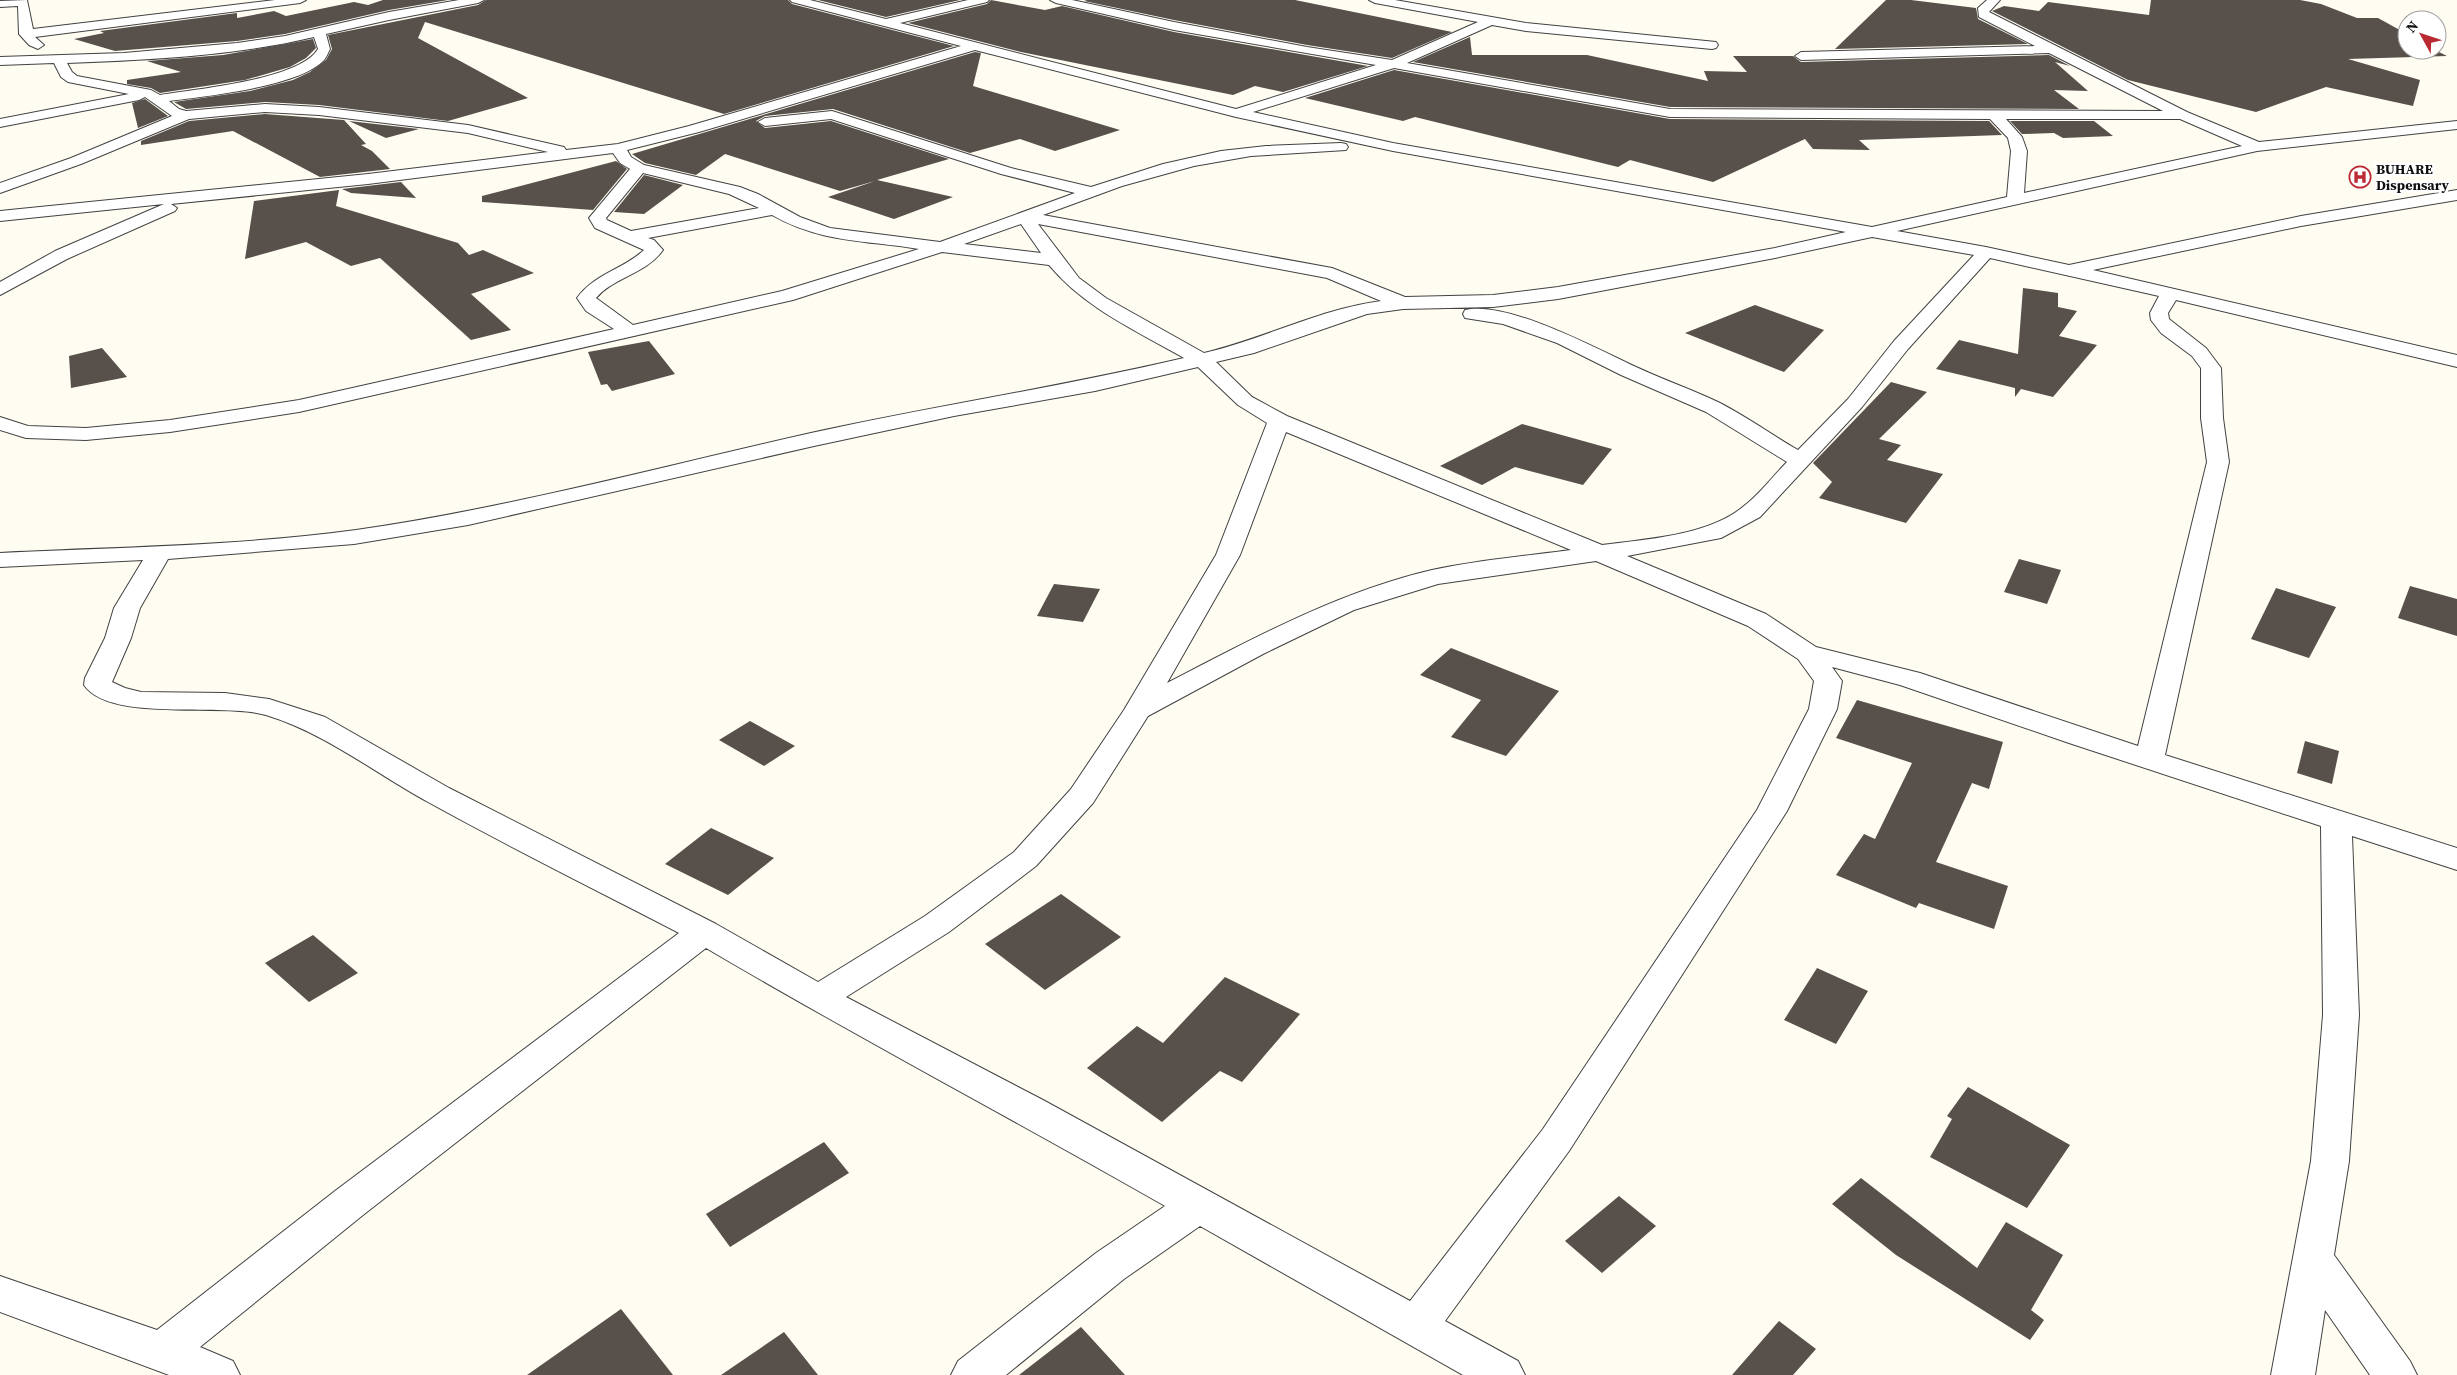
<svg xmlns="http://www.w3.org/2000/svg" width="2457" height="1375" font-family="'Source Serif 4',serif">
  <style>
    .building { fill: #57504b }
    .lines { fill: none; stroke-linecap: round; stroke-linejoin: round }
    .minor-casing { stroke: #424242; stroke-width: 2 }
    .minor { fill: #fff; fill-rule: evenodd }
    .labels { text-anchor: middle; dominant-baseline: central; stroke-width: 5; stroke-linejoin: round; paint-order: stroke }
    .far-poi-label { font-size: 14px; font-weight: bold; fill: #0f0f0f; stroke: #fff; text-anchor: start }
  </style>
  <rect width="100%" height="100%" fill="#fffcf1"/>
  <g class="building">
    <path d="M 383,0 L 448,0 L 389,10 L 285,34 L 237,41 L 115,51 L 74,39 L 104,33 L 100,31 L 237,13 L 237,18 L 274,11 L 286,16 L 354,2 L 368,5 Z"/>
    <path d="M 486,0 L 788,0 L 792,4 L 954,46 L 724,114 L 425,22 L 418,38 L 528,98 L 448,121 L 319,105 L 265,102 L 186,109 L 174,102 L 250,91 L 293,80 L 310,72 L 326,60 L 332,49 L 328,35 L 478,5 Z"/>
    <path d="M 818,0 L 960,0 L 886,17 Z"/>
    <path d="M 991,0 L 1045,10 L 1062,6 L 1174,32 L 1368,66 L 1283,92 L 1255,86 L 1233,95 L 1021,52 L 908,23 L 987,4 Z"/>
    <path d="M 1087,0 L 1295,0 L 1452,32 L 1392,58 L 1307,45 L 1174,20 L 1084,1 Z"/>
    <path d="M 1886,0 L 1911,0 L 1976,8 L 1978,19 L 2028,44 L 1835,49 Z"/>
    <path d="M 2151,0 L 2300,0 L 2321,4 L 2357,18 L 2378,18 L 2407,34 L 2407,50 L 2435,50 L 2447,56 L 2348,59 L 2420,80 L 2413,106 L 2326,87 L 2256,112 L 2128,80 L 1992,11 L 2004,6 L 2039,11 L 2048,2 L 2149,15 Z"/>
    <path d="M 1470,37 L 1472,55 L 1587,55 L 1708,81 L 1704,71 L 1747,72 L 1733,56 L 1793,56 L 1801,62 L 2049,55 L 2070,66 L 2055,62 L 2088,91 L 2054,90 L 2079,109 L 1670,107 L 1413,62 Z"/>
    <path d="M 313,39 L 316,48 L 306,58 L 290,67 L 245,80 L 160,93 L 151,88 L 127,84 L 127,80 L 181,72 L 147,61 L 223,55 Z"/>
    <path d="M 975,52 L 981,53 L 973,86 L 1120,130 L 1055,151 L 1020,139 L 970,153 L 833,109 L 765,116 L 756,121 L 765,128 L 831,121 L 949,159 L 877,180 L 953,197 L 894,219 L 828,197 L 875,181 L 840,191 L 725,154 L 696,175 L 645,163 L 632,154 Z"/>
    <path d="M 1394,70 L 1670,119 L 1989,121 L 2002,135 L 1859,140 L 1870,150 L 1813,149 L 1805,139 L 1713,182 L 1630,160 L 1618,167 L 1415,117 L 1403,121 L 1305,98 Z"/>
    <path d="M 145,99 L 168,116 L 138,128 L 132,103 Z"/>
    <path d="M 265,114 L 344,120 L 366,144 L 361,145 L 372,151 L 390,169 L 320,177 L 233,131 L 141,145 L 141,141 L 189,121 Z"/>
    <path d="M 349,121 L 419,129 L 386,138 Z"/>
    <path d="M 2010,121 L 2094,121 L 2113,136 L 2063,138 L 2054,133 L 2022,134 Z"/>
    <path d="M 616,161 L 627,169 L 593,210 L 482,202 L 482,196 Z"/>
    <path d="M 644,175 L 683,185 L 644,214 L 614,212 Z"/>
    <path d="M 401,182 L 416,198 L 351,193 L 342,189 Z"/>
    <path d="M 339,190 L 336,206 L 458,243 L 469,255 L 483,250 L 534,273 L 471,294 L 511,330 L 471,340 L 380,258 L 351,266 L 306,242 L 245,259 L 254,201 Z"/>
    <path d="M 2023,288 L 2058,293 L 2058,307 L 2077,311 L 2059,336 L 2097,345 L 2053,397 L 2021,389 L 2015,397 L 2015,388 L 1936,369 L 1959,340 L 2018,354 Z"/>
    <path d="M 1755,305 L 1824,330 L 1784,372 L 1685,333 Z"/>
    <path d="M 649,341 L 675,374 L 612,391 L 607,384 L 601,385 L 588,352 Z"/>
    <path d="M 102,348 L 127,377 L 71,388 L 69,356 Z"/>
    <path d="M 1891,382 L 1927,392 L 1879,439 L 1901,445 L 1887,460 L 1943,474 L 1906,523 L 1819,498 L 1832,482 L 1813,463 Z"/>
    <path d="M 1522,424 L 1612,449 L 1583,485 L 1515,467 L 1482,485 L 1440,466 Z"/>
    <path d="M 2019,559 L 2061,570 L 2047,604 L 2004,592 Z"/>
    <path d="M 1054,584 L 1100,589 L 1083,622 L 1037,616 Z"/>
    <path d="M 2410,586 L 2457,599 L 2457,636 L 2398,618 Z"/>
    <path d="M 2276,588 L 2336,607 L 2309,658 L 2251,639 Z"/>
    <path d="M 1451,648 L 1559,691 L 1506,756 L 1451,737 L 1481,700 L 1420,675 Z"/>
    <path d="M 1857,700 L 2003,742 L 1989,789 L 1972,783 L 1936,862 L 2008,886 L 1994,929 L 1919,903 L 1916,908 L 1836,875 L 1864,834 L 1875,839 L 1912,763 L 1836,738 Z"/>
    <path d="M 750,721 L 795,746 L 764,766 L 719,740 Z"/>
    <path d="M 2305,741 L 2339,751 L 2332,784 L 2297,773 Z"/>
    <path d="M 711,828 L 774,858 L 728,895 L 665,864 Z"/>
    <path d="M 1061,894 L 1121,937 L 1045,990 L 985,944 Z"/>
    <path d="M 313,935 L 358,973 L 309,1002 L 265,963 Z"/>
    <path d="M 1817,968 L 1868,991 L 1836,1044 L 1784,1020 Z"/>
    <path d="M 1225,977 L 1300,1014 L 1242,1082 L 1220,1071 L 1162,1122 L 1087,1068 L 1137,1026 L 1163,1043 Z"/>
    <path d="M 1968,1087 L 2070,1145 L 2027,1208 L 1930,1157 L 1952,1119 L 1947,1116 Z"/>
    <path d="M 824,1142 L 849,1173 L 730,1247 L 706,1214 Z"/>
    <path d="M 1861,1178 L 1977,1268 L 2006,1222 L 2063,1255 L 2031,1310 L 2044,1320 L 2030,1340 L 1896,1255 L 1832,1204 Z"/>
    <path d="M 1619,1196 L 1656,1226 L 1602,1273 L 1565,1241 Z"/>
    <path d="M 621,1309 L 673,1375 L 527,1375 Z"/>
    <path d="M 1779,1321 L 1816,1349 L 1793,1375 L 1732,1375 Z"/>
    <path d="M 1081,1327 L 1125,1375 L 1019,1375 Z"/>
    <path d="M 784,1332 L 818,1375 L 721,1375 Z"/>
  </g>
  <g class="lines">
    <g class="minor-casing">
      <g id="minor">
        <path d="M 27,0 L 33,29 L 275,0 L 306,0 L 300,3 L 35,37 L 44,45 L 38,49 L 29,45 L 19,34 L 18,6 L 0,7 L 0,1 Z"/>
        <path d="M 459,0 L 484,0 L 478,3 L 389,20 L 326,34 L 330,49 C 328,53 326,59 322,62 C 295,87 207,96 169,101 L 179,109 L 186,111 L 265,104 L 319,107 L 468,125 L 564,147 L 566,150 L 618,144 L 689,126 L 961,46 L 792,2 L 790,0 L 810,0 L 886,19 L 968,0 L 989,0 L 987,2 L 900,23 L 1236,109 L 1376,65 L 1174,30 L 1056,3 L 1050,0 L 1072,0 L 1174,22 L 1307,47 L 1392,60 L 1478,22 L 1375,3 L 1369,0 L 1395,0 L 1526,23 L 1716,42 L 1718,45 L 1716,48 L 1712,49 L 1526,31 L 1492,25 L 1407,63 L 1670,109 L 2163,111 L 2049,53 L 1801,60 L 1795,56 L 1801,52 L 2035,46 L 1979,17 L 1978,8 L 1987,0 L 2000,0 L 1989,12 L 2187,112 L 2259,142 L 2457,121 L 2457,129 L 2257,151 L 1897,231 L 1986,247 L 2069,265 L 2301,216 L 2457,190 L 2457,200 L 2301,226 L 2093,270 L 2457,355 L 2457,367 L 2176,300 L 2168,313 L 2169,319 L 2206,348 L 2221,368 L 2223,418 L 2229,462 L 2165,755 L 2457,848 L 2457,870 L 2352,836 L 2359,1015 L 2349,1161 L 2334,1255 L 2410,1361 L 2417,1375 L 2370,1375 L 2325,1310 L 2315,1375 L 2271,1375 L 2311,1161 L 2323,1015 L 2321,826 L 2069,743 L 1900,685 L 1832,667 L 1842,681 L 1837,709 L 1787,811 L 1569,1151 L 1445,1321 L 1518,1361 L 1525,1375 L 1463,1375 L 1200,1226 L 1124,1279 L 1006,1375 L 951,1375 L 958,1361 L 1096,1253 L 1165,1206 C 1013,1119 857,1037 706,948 L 363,1215 L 200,1347 L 233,1361 L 240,1375 L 169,1375 L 0,1312 L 0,1276 L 157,1330 L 335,1191 L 679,933 C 596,890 511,848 428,802 C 375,773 325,733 266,715 C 222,702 110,723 84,685 L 85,678 L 105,638 L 114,608 L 143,560 L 0,567 L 0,553 C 118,547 238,546 356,530 C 509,508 660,467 811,433 C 935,406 1060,387 1184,358 C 1135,330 1085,308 1049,265 L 942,252 L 793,300 L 299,412 L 170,432 L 86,440 L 26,438 L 0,430 L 0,417 L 28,426 L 86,428 L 170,420 L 299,400 L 614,329 L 586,311 L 577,298 C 594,274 624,269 644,250 L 595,228 L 589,218 L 630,169 L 620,163 L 613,153 L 368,184 L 171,204 L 177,208 L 175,211 L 67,259 L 0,295 L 0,282 L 55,251 L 164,204 L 0,221 L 0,211 L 368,174 L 548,152 L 468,133 L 319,115 L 265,112 L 189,119 L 81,164 L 0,193 L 0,183 L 71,158 L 172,116 L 145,97 L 139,100 L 0,127 L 0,119 L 129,94 L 68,82 L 61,77 L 54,63 L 0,65 L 0,57 L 124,53 L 237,43 L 285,36 L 389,12 ZM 314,37 L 318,49 C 300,80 195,89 160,95 L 151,90 L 77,76 L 72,72 L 67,63 C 150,60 234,56 314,37 ZM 975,50 L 1236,117 L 1393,151 L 1846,232 L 1775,248 L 1558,287 L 1493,295 L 1405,297 L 1332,268 L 1043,215 L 1122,186 L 1194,166 L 1251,156 L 1346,150 L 1348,147 L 1346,144 L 1341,143 L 1266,146 L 1221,151 L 1163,164 L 1091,187 L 1011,168 L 832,111 L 765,118 L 758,122 L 765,126 L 831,119 L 1001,174 L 1075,193 L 940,242 L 830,228 L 800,217 L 758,194 L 740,187 L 644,165 L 631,157 L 627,150 L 699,132 ZM 1394,68 L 1670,117 L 1990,119 L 2008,138 L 2011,151 L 2007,197 L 1872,227 L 1393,143 L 1253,112 ZM 2006,119 L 2180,119 L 2242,146 L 2024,193 L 2027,151 L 2022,137 ZM 643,173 L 729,194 L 759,208 L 631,231 L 607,220 L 606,218 ZM 772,215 C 821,243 865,240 919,249 L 782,291 L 633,325 L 596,298 C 614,277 646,274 663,250 L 654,240 L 648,238 ZM 1021,224 L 1041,253 L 964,244 ZM 1038,224 L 1327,278 L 1381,301 C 1320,309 1264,339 1204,353 L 1106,298 L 1079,278 ZM 1872,237 L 1974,255 L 1894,341 L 1848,399 L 1798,450 C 1772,435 1747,417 1720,403 C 1693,390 1664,380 1636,367 C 1597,349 1507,300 1465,310 L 1463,314 L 1465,318 L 1503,324 L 1557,343 L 1621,375 L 1706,412 L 1787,462 C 1773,476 1760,494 1744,506 C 1709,536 1646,539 1602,545 L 1287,416 L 1252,397 L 1216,362 L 1254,353 L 1367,314 L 1403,309 L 1493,307 L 1558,299 L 1775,258 ZM 1990,258 L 2159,296 L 2150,313 L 2151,320 L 2161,333 L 2192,356 L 2201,368 L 2201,418 L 2207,462 L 2138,746 L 1920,673 L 1816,647 L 1766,614 L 1627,556 L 1721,538 L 1760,517 L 1862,407 L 1908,349 ZM 1198,367 L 1238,405 L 1267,423 L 1216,555 L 1124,710 L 1071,789 L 1014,852 L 925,916 L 818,982 L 716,924 L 449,788 L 325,717 L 269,699 L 225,693 L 141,692 L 125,688 L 112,682 L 131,638 L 140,608 L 168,559 L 354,544 L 468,525 L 814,446 L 954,416 L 1095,391 ZM 1286,432 L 1571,550 C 1525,556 1477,560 1432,570 C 1338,592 1252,639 1167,683 L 1240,555 ZM 1596,561 L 1748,626 L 1798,659 L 1814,681 L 1809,709 L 1757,810 L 1543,1129 L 1410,1301 L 1043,1100 L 846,997 L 949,932 L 1036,866 L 1093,803 L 1148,716 L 1263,654 L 1354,610 L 1438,584 Z"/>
      </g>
    </g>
    <use href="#minor" class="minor"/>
  </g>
  <defs>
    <g id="hospital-ring" transform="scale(1.125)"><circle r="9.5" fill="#fff" stroke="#bb2a33" stroke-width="1.5"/><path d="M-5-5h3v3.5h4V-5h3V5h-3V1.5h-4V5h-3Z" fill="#bb2a33"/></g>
  </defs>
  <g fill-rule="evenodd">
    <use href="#hospital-ring" x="2360" y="177"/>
  </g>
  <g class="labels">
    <g class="far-poi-label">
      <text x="2376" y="169">BUHARE<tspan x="2376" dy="16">Dispensary</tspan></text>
    </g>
  </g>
  <g transform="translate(2422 35) rotate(310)"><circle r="24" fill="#ffffff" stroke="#9f9f9f"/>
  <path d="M0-4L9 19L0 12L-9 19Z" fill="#bb2a33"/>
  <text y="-8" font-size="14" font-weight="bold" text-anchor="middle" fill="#0f0f0f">N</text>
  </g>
</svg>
